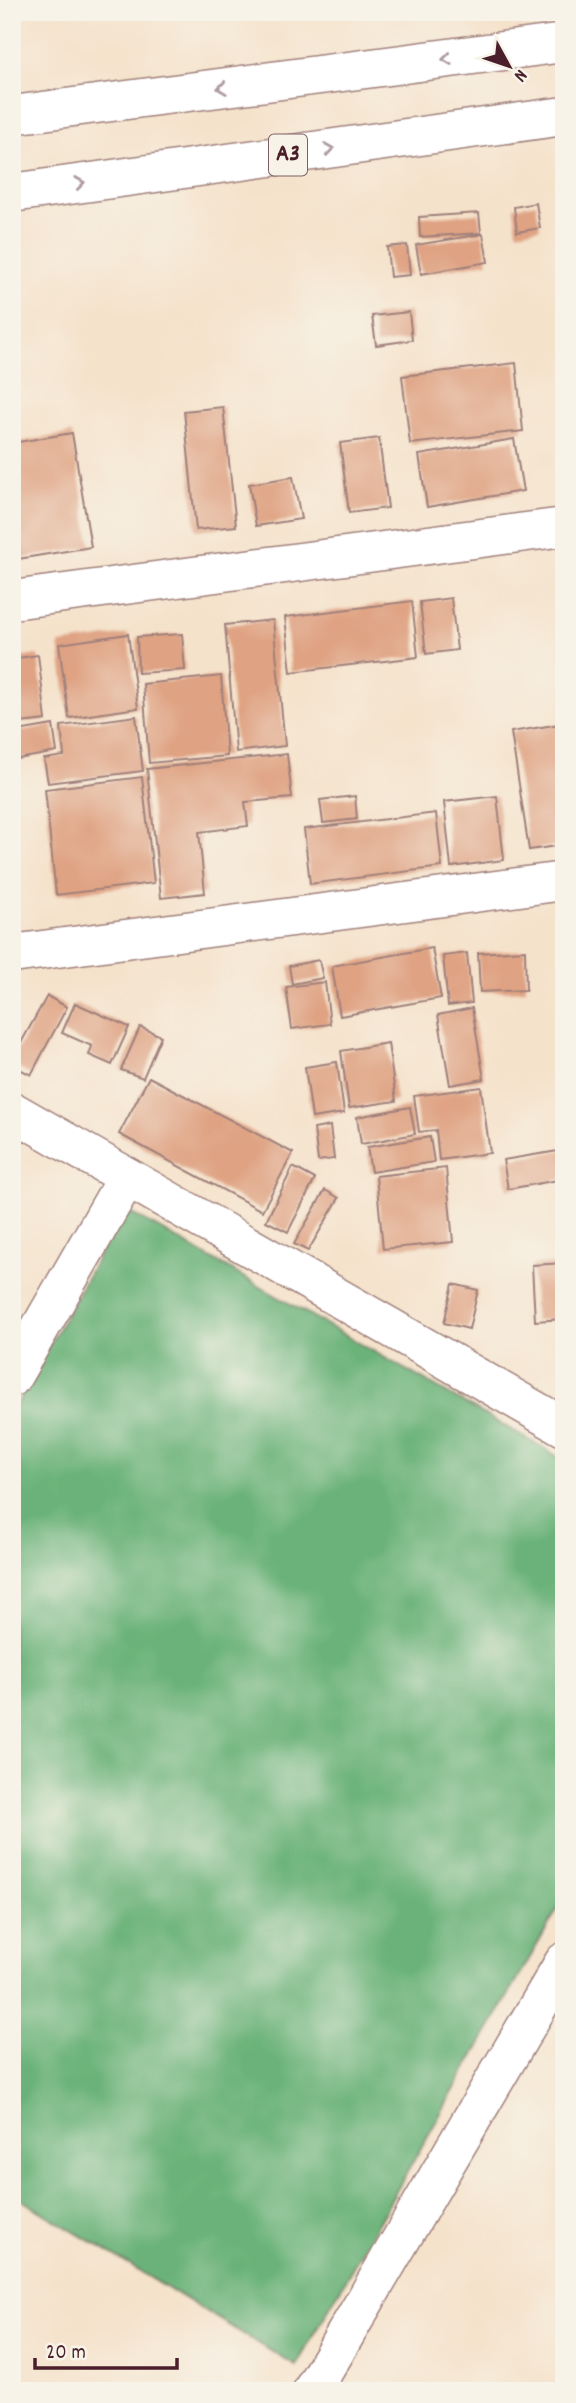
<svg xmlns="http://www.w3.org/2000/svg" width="576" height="2403" font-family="Dekko,sans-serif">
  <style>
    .forest { fill: #6bb279; stroke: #5a6852; stroke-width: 2 }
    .building { fill: #dfa282 }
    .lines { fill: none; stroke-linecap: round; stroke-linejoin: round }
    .minor-casing { stroke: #a0807b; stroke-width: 41 }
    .trunk-casing { stroke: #a0807b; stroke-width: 41 }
    .minor { stroke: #fff; stroke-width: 38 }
    .trunk { stroke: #fff; stroke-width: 38 }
    .oneway { stroke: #ae9aa0 }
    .labels { text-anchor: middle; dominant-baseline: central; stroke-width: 5; stroke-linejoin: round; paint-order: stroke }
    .shield { fill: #f7f3e8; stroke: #7e5f64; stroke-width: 2 }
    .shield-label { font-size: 24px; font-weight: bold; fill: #4a1f2b }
  </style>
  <rect width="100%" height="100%" fill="#f7f3e8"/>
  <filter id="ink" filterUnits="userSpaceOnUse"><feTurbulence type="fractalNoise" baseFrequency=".0143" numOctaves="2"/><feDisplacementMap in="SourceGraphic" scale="14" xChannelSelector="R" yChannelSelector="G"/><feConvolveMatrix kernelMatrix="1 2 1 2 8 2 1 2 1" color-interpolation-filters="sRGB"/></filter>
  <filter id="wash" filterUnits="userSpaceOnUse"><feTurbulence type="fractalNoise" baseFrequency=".00686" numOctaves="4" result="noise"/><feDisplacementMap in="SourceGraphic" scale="28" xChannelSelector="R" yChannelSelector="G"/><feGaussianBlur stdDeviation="1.57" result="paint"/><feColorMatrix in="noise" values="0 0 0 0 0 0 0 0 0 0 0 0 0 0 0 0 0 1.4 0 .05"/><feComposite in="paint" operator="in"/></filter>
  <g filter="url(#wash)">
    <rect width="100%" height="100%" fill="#f5e2cb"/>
    <path class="forest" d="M 124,1209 L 564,1460 L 564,1898 L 296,2366 L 12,2194 L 12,1413 Z"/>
    <g id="blocks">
      <g class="building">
        <path d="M 536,203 L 540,228 L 517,232 L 514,207 Z"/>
        <path d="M 479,213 L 481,233 L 420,237 L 419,217 Z"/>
        <path d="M 483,234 L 488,262 L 421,274 L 416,245 Z"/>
        <path d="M 407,245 L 410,275 L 390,277 L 387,247 Z"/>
        <path d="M 409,312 L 412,340 L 376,345 L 372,316 Z"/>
        <path d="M 516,363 L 523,431 L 410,444 L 402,376 Z"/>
        <path d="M 223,407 L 236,526 L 196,530 L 184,411 Z"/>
        <path d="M 72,433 L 91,547 L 12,560 L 12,443 Z"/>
        <path d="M 379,438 L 388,508 L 349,513 L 340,443 Z"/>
        <path d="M 514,439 L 523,491 L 427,507 L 419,455 Z"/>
        <path d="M 293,477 L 301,519 L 256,526 L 249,484 Z"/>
        <path d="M 564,584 L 564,616 L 559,617 L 555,586 Z"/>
        <path d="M 451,598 L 457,650 L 426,654 L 420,602 Z"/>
        <path d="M 412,601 L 418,657 L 291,672 L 285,617 Z"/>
        <path d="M 273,620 L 285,746 L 236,752 L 225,625 Z"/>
        <path d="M 128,634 L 138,708 L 69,718 L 59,644 Z"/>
        <path d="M 182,634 L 185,670 L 138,673 L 137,637 Z"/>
        <path d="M 38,655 L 46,720 L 12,724 L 12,659 Z"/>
        <path d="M 221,676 L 227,756 L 149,763 L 143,684 Z"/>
        <path d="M 136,716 L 143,771 L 48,783 L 44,759 L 64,756 L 61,726 Z"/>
        <path d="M 560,724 L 564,747 L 564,845 L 529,850 L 511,732 Z"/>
        <path d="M 53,725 L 57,752 L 12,760 L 12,732 Z"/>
        <path d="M 287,754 L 292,798 L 245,802 L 248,826 L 199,832 L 205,893 L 161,898 L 147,769 Z"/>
        <path d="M 142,777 L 154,883 L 56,895 L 45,789 Z"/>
        <path d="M 355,796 L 357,819 L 323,823 L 320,800 Z"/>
        <path d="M 497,796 L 504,860 L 451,867 L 444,802 Z"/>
        <path d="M 436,813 L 442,867 L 310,884 L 304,829 Z"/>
        <path d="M 432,948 L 441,998 L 340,1016 L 332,966 Z"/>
        <path d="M 525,950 L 526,990 L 480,992 L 478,953 Z"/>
        <path d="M 467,953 L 472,1003 L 448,1006 L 443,956 Z"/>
        <path d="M 319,960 L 323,978 L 292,984 L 289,966 Z"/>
        <path d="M 325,982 L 330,1024 L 292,1029 L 286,987 Z"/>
        <path d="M 47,996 L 67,1007 L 31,1075 L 12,1065 L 12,1059 Z"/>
        <path d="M 75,1003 L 129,1027 L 112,1065 L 89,1055 L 92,1046 L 62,1033 Z"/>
        <path d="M 472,1008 L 484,1079 L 450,1085 L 438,1015 Z"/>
        <path d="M 140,1027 L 161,1036 L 143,1078 L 121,1070 Z"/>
        <path d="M 388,1043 L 396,1101 L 349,1108 L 341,1051 Z"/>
        <path d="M 337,1062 L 344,1113 L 312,1118 L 305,1067 Z"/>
        <path d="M 149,1077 L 293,1153 L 262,1211 L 119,1134 Z"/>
        <path d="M 481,1087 L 490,1153 L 439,1160 L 436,1130 L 419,1132 L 414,1096 Z"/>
        <path d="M 410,1107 L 415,1134 L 361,1144 L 357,1117 Z"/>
        <path d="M 330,1126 L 334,1159 L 318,1161 L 314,1129 Z"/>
        <path d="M 430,1137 L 434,1162 L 371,1172 L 367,1147 Z"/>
        <path d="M 564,1150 L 564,1179 L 508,1189 L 503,1160 Z"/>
        <path d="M 293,1167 L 315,1179 L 288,1232 L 266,1221 Z"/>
        <path d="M 446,1168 L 453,1242 L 383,1249 L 376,1176 Z"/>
        <path d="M 325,1190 L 339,1198 L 308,1251 L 294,1244 Z"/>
        <path d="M 564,1263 L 564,1319 L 535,1321 L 532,1265 Z"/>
        <path d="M 453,1284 L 478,1290 L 469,1329 L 444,1323 Z"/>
      </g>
    </g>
  </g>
  <g filter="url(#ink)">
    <use href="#blocks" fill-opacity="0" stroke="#a0807b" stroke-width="2"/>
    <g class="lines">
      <g class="minor-casing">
        <g id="minor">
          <path d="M 12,600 L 564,527"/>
          <path d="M 12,954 L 564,881"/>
          <path d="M 12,1111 L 564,1427"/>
          <path d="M 12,1377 L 127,1177"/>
          <path d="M 312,2391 L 564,1962"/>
        </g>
      </g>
      <g class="trunk-casing">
        <g id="trunk">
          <path d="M 12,115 L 564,43"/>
          <path d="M 12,193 L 564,116"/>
        </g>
      </g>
      <use href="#minor" class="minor"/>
      <use href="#trunk" class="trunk"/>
    </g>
    <defs><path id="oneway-chevron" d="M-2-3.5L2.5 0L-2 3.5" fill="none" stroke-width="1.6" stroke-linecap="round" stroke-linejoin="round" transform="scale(1.75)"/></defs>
    <g class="oneway">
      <use href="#oneway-chevron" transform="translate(447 59) rotate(173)"/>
      <use href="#oneway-chevron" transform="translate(222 88) rotate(173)"/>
      <use href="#oneway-chevron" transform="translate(329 149) rotate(-8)"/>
      <use href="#oneway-chevron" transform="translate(80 183) rotate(-8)"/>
    </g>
  </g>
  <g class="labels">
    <rect class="shield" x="269" y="134.5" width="38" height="41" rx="5"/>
    <g class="shield-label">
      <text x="288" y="155">A3</text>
    </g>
  </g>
  <rect width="576" height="2403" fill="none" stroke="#f7f3e8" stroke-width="42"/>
  <g transform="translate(509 66) rotate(130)" stroke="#f7f3e8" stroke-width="5" paint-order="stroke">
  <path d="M0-5L12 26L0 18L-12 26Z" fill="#4a1f2b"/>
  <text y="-10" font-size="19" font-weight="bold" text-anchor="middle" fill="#4a1f2b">N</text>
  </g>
  <path d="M35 2358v10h142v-10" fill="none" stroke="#4a1f2b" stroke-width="3.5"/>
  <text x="46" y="2358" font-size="21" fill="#4a1f2b" stroke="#f7f3e8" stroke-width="5" paint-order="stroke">20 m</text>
</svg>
